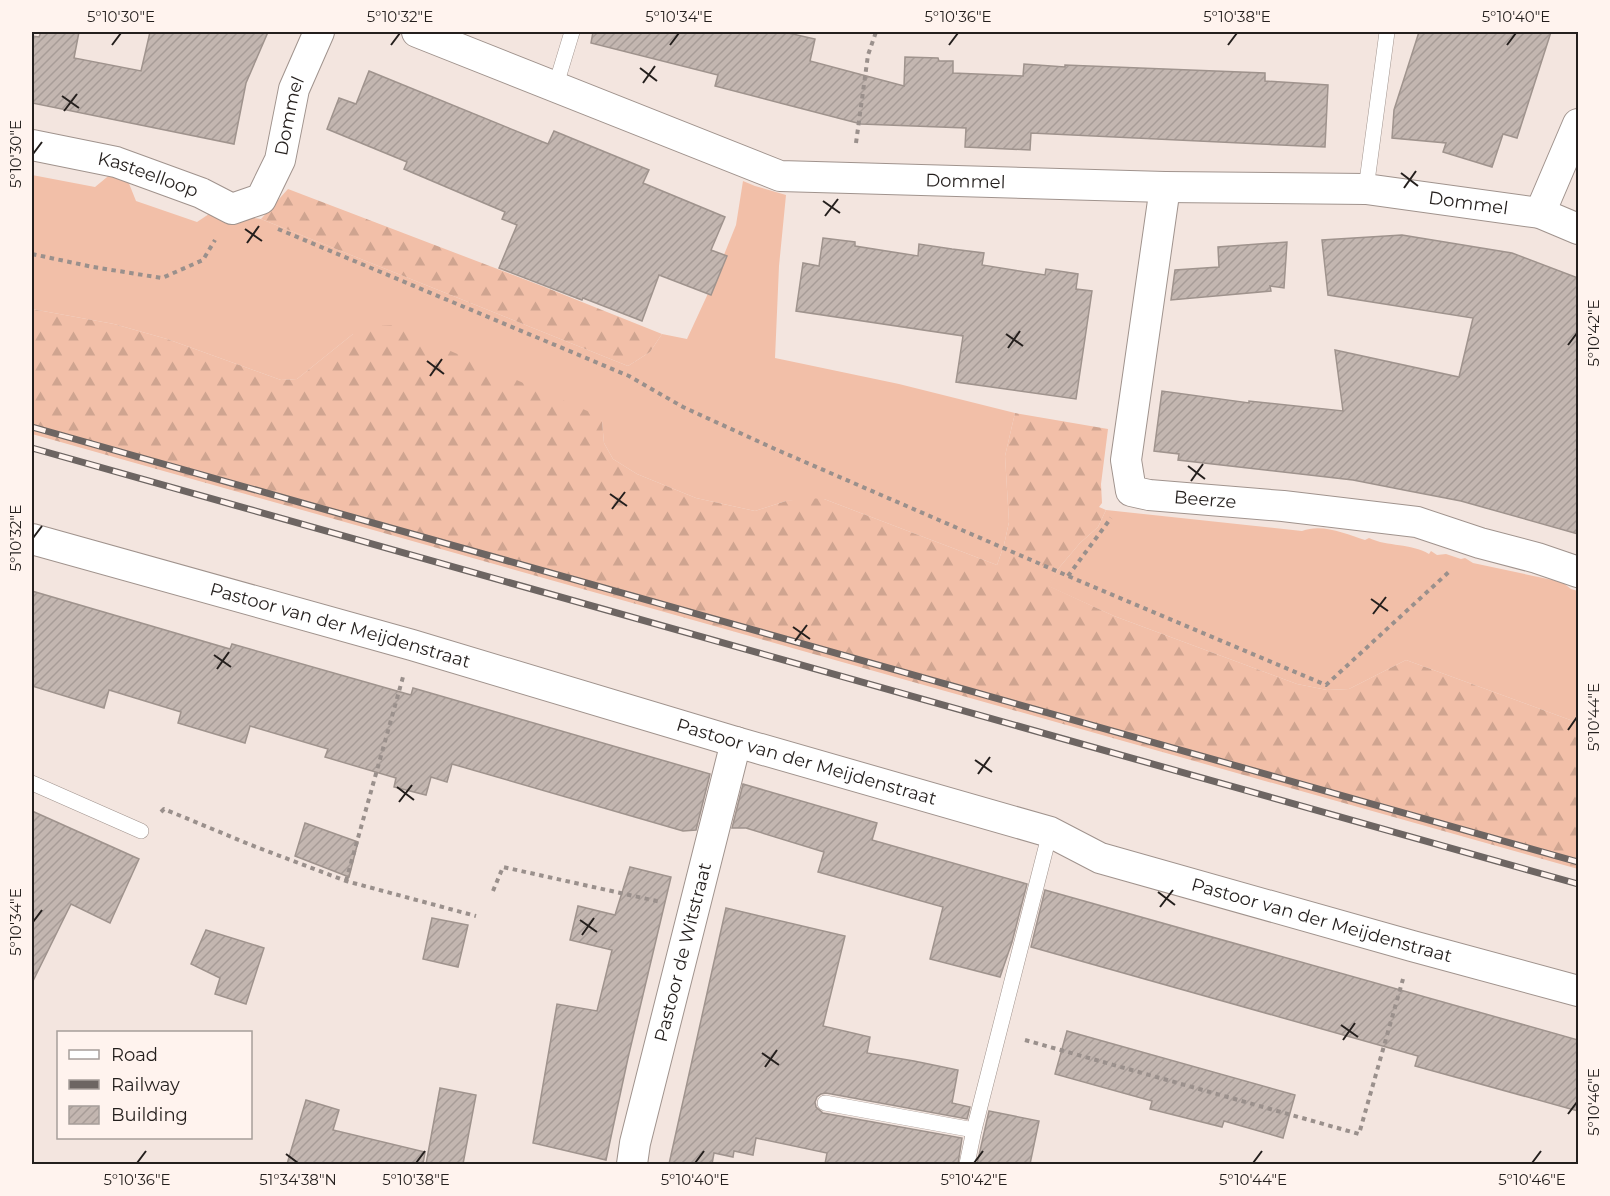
<svg xmlns="http://www.w3.org/2000/svg" width="1610" height="1196" font-family="Montserrat,sans-serif">
  <style>
    .grass { fill: #f2bfa8 }
    .forest { fill: url(#forest-firs) }
    .building { fill: url(#building-hatch); stroke: #9f938d; stroke-width: 1.5 }
    .lines { fill: none; stroke-linecap: round; stroke-linejoin: round }
    .service-casing { stroke: #a0938d; stroke-width: 16 }
    .minor-casing { stroke: #a0938d; stroke-width: 32 }
    .path { stroke: #9a908c; stroke-width: 4; stroke-dasharray: 4.5 4.5; stroke-linecap: butt }
    .service { stroke: #fff; stroke-width: 15 }
    .minor { stroke: #fff; stroke-width: 30 }
    .rail-casing { stroke: #6d6562; stroke-width: 7 }
    .rail { stroke: #fff3ee; stroke-width: 4.5; stroke-dasharray: 14; stroke-linecap: butt }
    .ticks { fill: none; stroke: #241f1d; stroke-width: 2 }
    .labels { text-anchor: middle; dominant-baseline: central; stroke-width: 6; stroke-linejoin: round; paint-order: stroke }
    .street-label { font-size: 18px; fill: #241f1d; stroke: #fff3ee }
    .neatline { fill: none; stroke: #241f1d; stroke-width: 2 }
    .ticks-label { font-size: 15px; text-anchor: middle; fill: #241f1d }
  </style>
  <defs>
    <pattern id="forest-firs" width="22" height="20" patternUnits="userSpaceOnUse" patternTransform="scale(1.5)"><rect width="22" height="20" fill="#f2bfa8"/><path d="M5 1l3.5 6h-7zM16 11l3.5 6h-7z" fill="#cfa490"/></pattern>
    <pattern id="building-hatch" width="6" height="6" patternUnits="userSpaceOnUse" patternTransform="scale(1.5)"><rect width="6" height="6" fill="#c3b6b0"/><path d="M-1 1l2-2M0 6l6-6M5 7l2-2" fill="none" stroke="#a79c97"/></pattern>
  </defs>
  <rect width="100%" height="100%" fill="#f3e5df"/>
  <g class="grass">
    <path d="M 112,173 L 126,176 L 136,201 L 197,222 L 212,212 L 261,219 L 628,366 L 650,352 L 662,334 L 687,339 L 711,287 L 736,225 L 743,181 L 755,186 L 786,195 L 779,266 L 775,358 L 899,384 L 1015,413 L 1005,456 L 1009,522 L 1004,545 L 997,565 L 824,499 L 786,501 L 755,511 L 696,498 L 637,474 L 613,459 L 604,443 L 602,421 L 353,334 L 297,379 L 281,380 L 167,339 L 114,324 L 32,309 L 32,175 L 95,187 Z"/>
    <path d="M 1106,510 L 1302,531 C 1322,523 1346,534 1365,540 L 1369,538 C 1388,547 1411,543 1429,554 L 1431,551 L 1437,555 L 1446,554 L 1461,559 L 1465,558 L 1473,563 L 1562,582 L 1571,589 L 1578,591 L 1578,719 L 1573,721 L 1406,660 L 1349,689 L 1327,690 L 1297,684 L 1114,616 L 1048,586 L 1058,569 L 1080,543 L 1098,527 Z"/>
  </g>
  <g class="forest">
    <path d="M 288,189 L 542,286 L 662,334 L 650,352 L 628,366 L 261,219 Z"/>
    <path d="M 32,309 L 114,324 L 167,339 L 281,380 L 297,379 L 353,334 L 377,326 L 391,325 L 592,413 L 602,421 L 604,443 L 613,459 L 637,474 L 696,498 L 755,511 L 786,501 L 808,498 L 824,499 L 997,565 L 1004,545 L 1009,522 L 1005,456 L 1015,413 L 1108,429 L 1101,484 L 1102,503 L 1099,507 L 1106,510 L 1098,527 L 1080,543 L 1058,569 L 1049,586 L 1114,616 L 1297,684 L 1327,690 L 1349,689 L 1406,660 L 1573,721 L 1578,719 L 1578,869 L 32,434 Z"/>
  </g>
  <g class="building">
    <path d="M 41,32 L 79,32 L 74,58 L 141,71 L 150,32 L 268,32 L 246,83 L 234,144 L 32,103 L 32,36 L 39,37 Z"/>
    <path d="M 593,32 L 784,32 L 815,39 L 810,61 L 904,86 L 905,57 L 938,58 L 939,61 L 953,61 L 953,73 L 1023,76 L 1024,64 L 1065,67 L 1065,65 L 1265,73 L 1265,81 L 1328,85 L 1325,147 L 1031,133 L 1030,150 L 965,147 L 966,128 L 861,124 L 784,104 L 715,86 L 718,75 L 591,43 Z"/>
    <path d="M 1419,32 L 1551,32 L 1517,138 L 1503,134 L 1492,167 L 1443,152 L 1446,143 L 1392,138 L 1394,110 Z"/>
    <path d="M 369,71 L 548,144 L 554,131 L 649,170 L 643,183 L 725,217 L 711,250 L 727,256 L 711,295 L 659,275 L 642,321 L 583,298 L 582,300 L 499,268 L 517,225 L 502,219 L 505,212 L 404,169 L 407,162 L 327,129 L 339,98 L 356,104 Z"/>
    <path d="M 1402,235 L 1512,253 L 1578,278 L 1578,534 L 1461,501 L 1409,491 L 1353,480 L 1178,460 L 1179,454 L 1154,451 L 1162,391 L 1249,403 L 1249,401 L 1343,411 L 1335,350 L 1459,377 L 1473,318 L 1328,295 L 1322,240 Z"/>
    <path d="M 823,238 L 855,242 L 855,246 L 918,256 L 919,244 L 952,249 L 984,253 L 982,265 L 1045,275 L 1046,269 L 1078,274 L 1076,289 L 1092,291 L 1076,399 L 956,382 L 963,336 L 796,311 L 803,263 L 819,266 Z"/>
    <path d="M 1287,242 L 1284,288 L 1270,286 L 1271,291 L 1171,300 L 1175,270 L 1219,267 L 1218,247 Z"/>
    <path d="M 32,591 L 230,649 L 232,644 L 411,695 L 413,688 L 710,774 L 696,830 L 683,831 L 452,764 L 447,782 L 431,777 L 426,795 L 394,787 L 396,778 L 325,757 L 328,749 L 250,726 L 245,743 L 178,723 L 181,712 L 109,690 L 104,708 L 32,686 Z"/>
    <path d="M 743,784 L 877,823 L 872,840 L 1027,884 L 1012,942 L 1000,977 L 930,959 L 943,907 L 818,872 L 824,852 L 746,828 L 732,828 Z"/>
    <path d="M 32,811 L 139,859 L 110,923 L 71,904 L 32,983 Z"/>
    <path d="M 305,823 L 358,842 L 349,877 L 295,856 Z"/>
    <path d="M 630,867 L 671,877 L 628,1058 L 606,1160 L 533,1143 L 557,1004 L 597,1011 L 612,950 L 570,940 L 578,906 L 615,915 Z"/>
    <path d="M 1045,890 L 1578,1040 L 1578,1111 L 1415,1066 L 1418,1056 L 1031,947 Z"/>
    <path d="M 726,908 L 845,936 L 823,1026 L 870,1037 L 867,1053 L 914,1061 L 958,1070 L 952,1103 L 970,1107 L 967,1119 L 826,1093 L 821,1094 L 817,1097 L 815,1102 L 816,1107 L 823,1113 L 962,1138 L 958,1164 L 825,1164 L 827,1153 L 756,1138 L 753,1155 L 734,1151 L 733,1157 L 714,1153 L 712,1164 L 669,1164 Z"/>
    <path d="M 432,918 L 468,925 L 458,967 L 423,959 Z"/>
    <path d="M 206,930 L 264,948 L 246,1004 L 215,994 L 220,978 L 191,964 Z"/>
    <path d="M 1067,1031 L 1295,1095 L 1283,1138 L 1224,1121 L 1222,1127 L 1150,1109 L 1152,1101 L 1055,1074 Z"/>
    <path d="M 440,1088 L 476,1095 L 463,1164 L 426,1164 Z"/>
    <path d="M 306,1100 L 339,1110 L 333,1130 L 425,1152 L 423,1164 L 287,1164 Z"/>
    <path d="M 989,1111 L 1039,1121 L 1030,1164 L 977,1164 Z"/>
  </g>
  <g class="lines">
    <g class="service-casing">
      <g id="service">
        <path d="M 555,88 L 572,32"/>
        <path d="M 1366,189 L 1387,32"/>
        <path d="M 32,783 L 141,831"/>
        <path d="M 825,1103 L 974,1130"/>
        <path d="M 967,1164 L 974,1130 L 1050,832"/>
      </g>
    </g>
    <g class="minor-casing">
      <g id="minor">
        <path id="s1" d="M 417,32 L 780,176 L 1165,187 L 1366,189 L 1540,213 L 1578,229"/>
        <path id="s2" d="M 32,145 L 116,162 L 201,193 L 232,209 L 261,199 L 280,160 L 294,89 L 319,32"/>
        <path id="s3" d="M 1165,187 L 1126,460 L 1131,491 L 1149,495 L 1283,506 L 1417,522 L 1480,543 L 1537,558 L 1578,572"/>
        <path d="M 1540,213 L 1578,124"/>
        <path id="s4" d="M 32,539 L 412,645 L 736,742 L 1050,832 L 1100,858 L 1412,946 L 1578,991"/>
        <path id="s5" d="M 632,1164 L 635,1143 L 736,742"/>
      </g>
    </g>
    <g class="path">
      <path d="M 856,143 L 868,55 L 876,32"/>
      <path d="M 278,229 L 629,376 L 683,407 L 775,449 L 1068,576 L 1326,685 L 1451,570"/>
      <path d="M 32,254 L 93,267 L 162,278 L 203,260 L 215,240"/>
      <path d="M 1068,576 L 1111,518"/>
      <path d="M 161,812 L 164,809 L 251,845 L 346,881 L 476,916"/>
      <path d="M 346,881 L 403,677"/>
      <path d="M 493,891 L 503,867 L 661,902"/>
      <path d="M 1025,1040 L 1359,1134 L 1403,979"/>
    </g>
    <use href="#service" class="service"/>
    <use href="#minor" class="minor"/>
    <g class="rail-casing">
      <g id="rail">
        <path d="M 32,427 L 1578,862"/>
        <path d="M 32,448 L 1578,884"/>
      </g>
    </g>
    <use href="#rail" class="rail"/>
  </g>
  <path class="ticks" d="M 112,45 L 121,33M 391,45 L 400,33M 670,45 L 679,33M 949,45 L 958,33M 1228,45 L 1237,33M 1507,45 L 1516,33M 640,68 L 657,81M 643,83 L 655,66M 62,96 L 79,108M 64,111 L 77,94M 33,154 L 42,142M 1401,173 L 1418,186M 1404,188 L 1416,171M 823,201 L 840,213M 825,216 L 838,199M 245,229 L 262,241M 247,243 L 259,226M 1006,334 L 1023,346M 1568,345 L 1577,333M 1008,348 L 1020,331M 427,361 L 444,374M 430,376 L 442,359M 1188,466 L 1205,479M 1191,481 L 1203,464M 610,494 L 627,506M 612,509 L 625,492M 33,538 L 42,526M 1371,599 L 1388,611M 1373,614 L 1386,597M 793,627 L 810,639M 795,641 L 807,625M 214,655 L 231,667M 217,669 L 229,652M 1568,730 L 1577,717M 975,760 L 992,772M 978,774 L 990,757M 397,787 L 414,800M 399,802 L 412,785M 1158,892 L 1175,905M 1160,907 L 1173,890M 580,920 L 597,932M 33,922 L 42,910M 582,935 L 594,918M 1341,1025 L 1358,1037M 1343,1040 L 1355,1023M 762,1053 L 779,1065M 765,1067 L 777,1050M 1568,1114 L 1577,1102M 286,1154 L 298,1163M 137,1163 L 146,1151M 416,1163 L 425,1151M 695,1163 L 704,1151M 974,1163 L 983,1151M 1253,1163 L 1262,1151M 1532,1163 L 1541,1151"/>
  <g class="labels">
    <g class="street-label">
      <text stroke="none"><textPath href="#s2" startOffset="330">Dommel</textPath></text>
      <text stroke="none"><textPath href="#s2" startOffset="120">Kasteelloop</textPath></text>
      <text stroke="none"><textPath href="#s1" startOffset="576">Dommel</textPath></text>
      <text stroke="none"><textPath href="#s1" startOffset="1080">Dommel</textPath></text>
      <text stroke="none"><textPath href="#s3" startOffset="382">Beerze</textPath></text>
      <text stroke="none"><textPath href="#s4" startOffset="320">Pastoor van der Meijdenstraat</textPath></text>
      <text stroke="none"><textPath href="#s4" startOffset="806">Pastoor van der Meijdenstraat</textPath></text>
      <text stroke="none"><textPath href="#s4" startOffset="1346">Pastoor van der Meijdenstraat</textPath></text>
      <text stroke="none"><textPath href="#s5" startOffset="218">Pastoor de Witstraat</textPath></text>
    </g>
  </g>
  <rect width="1610" height="1196" fill="none" stroke="#fff3ee" stroke-width="66"/>
  <rect x="57" y="1031" width="195" height="108" fill="#fff3ee" stroke="#a79e9a" stroke-width="1.5"/>
  <rect x="69" y="1050" width="30" height="9" fill="#ffffff" stroke="#a79e9a" stroke-width="1.5"/>
  <text x="111" y="1061" font-size="18" fill="#241f1d">Road</text>
  <rect x="69" y="1080" width="30" height="9" fill="#6d6562" stroke="#a79e9a" stroke-width="1.5"/>
  <text x="111" y="1091" font-size="18" fill="#241f1d">Railway</text>
  <rect x="69" y="1106" width="30" height="18" fill="url(#building-hatch)" stroke="#a79e9a" stroke-width="1.5"/>
  <text x="111" y="1121" font-size="18" fill="#241f1d">Building</text>
  <rect x="33" y="33" width="1544" height="1130" class="neatline"/>
  <g class="ticks-label">
    <text x="121" y="22">5°10'30"E</text>
    <text x="400" y="22">5°10'32"E</text>
    <text x="679" y="22">5°10'34"E</text>
    <text x="958" y="22">5°10'36"E</text>
    <text x="1237" y="22">5°10'38"E</text>
    <text x="1516" y="22">5°10'40"E</text>
    <text transform="translate(16 154) rotate(-90)" y="5">5°10'30"E</text>
    <text transform="translate(1594 333) rotate(-90)" y="5">5°10'42"E</text>
    <text transform="translate(16 538) rotate(-90)" y="5">5°10'32"E</text>
    <text transform="translate(1594 717) rotate(-90)" y="5">5°10'44"E</text>
    <text transform="translate(16 922) rotate(-90)" y="5">5°10'34"E</text>
    <text transform="translate(1594 1102) rotate(-90)" y="5">5°10'46"E</text>
    <text x="137" y="1185">5°10'36"E</text>
    <text x="298" y="1185">51°34'38"N</text>
    <text x="416" y="1185">5°10'38"E</text>
    <text x="695" y="1185">5°10'40"E</text>
    <text x="974" y="1185">5°10'42"E</text>
    <text x="1253" y="1185">5°10'44"E</text>
    <text x="1532" y="1185">5°10'46"E</text>
  </g>
</svg>
